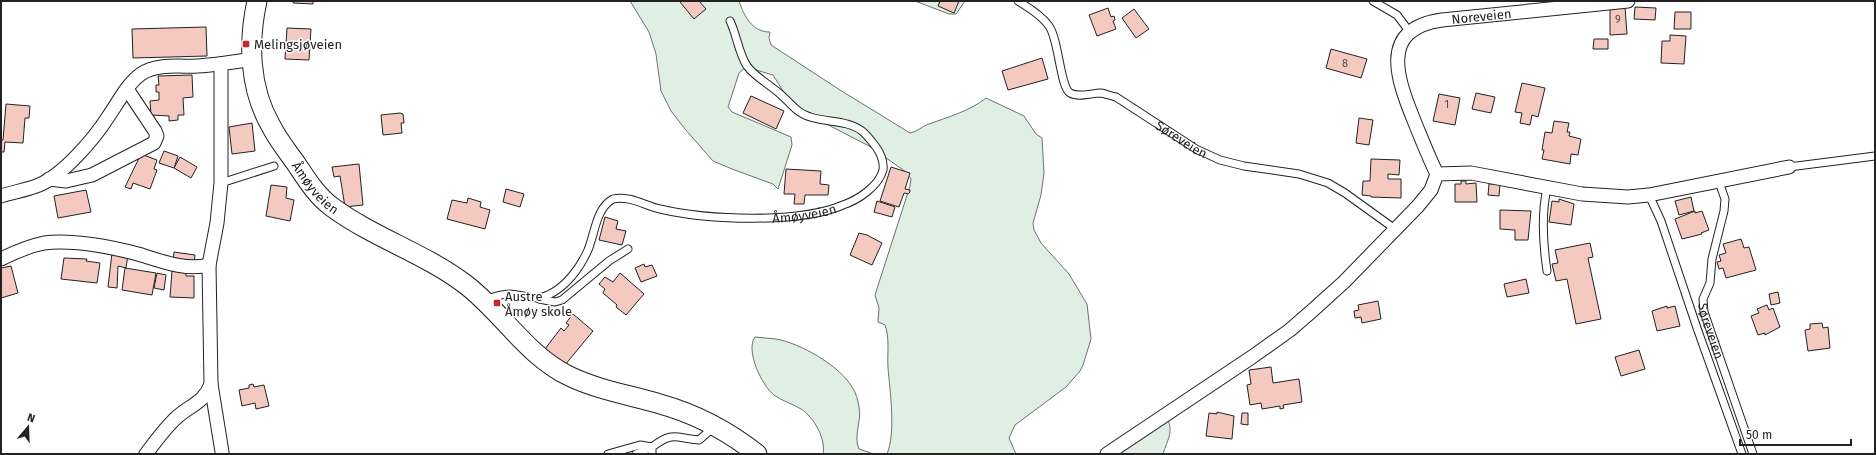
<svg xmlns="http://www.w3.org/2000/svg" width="1876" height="455" font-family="'Fira Sans',sans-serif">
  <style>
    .green { fill: #e0efe3; stroke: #6f6f6f }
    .building { fill: #f3c9c0; stroke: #222 }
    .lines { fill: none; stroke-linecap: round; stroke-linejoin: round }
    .service-casing { stroke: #222; stroke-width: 9 }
    .minor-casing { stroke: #222; stroke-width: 15 }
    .secondary-casing { stroke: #222; stroke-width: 21 }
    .service { stroke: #fff; stroke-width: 7 }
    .minor { stroke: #fff; stroke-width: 13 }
    .secondary { stroke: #fff; stroke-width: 19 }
    .poi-dot { fill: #c62828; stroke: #fff; stroke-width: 1.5 }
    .labels { text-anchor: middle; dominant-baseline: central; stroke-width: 3; stroke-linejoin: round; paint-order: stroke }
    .number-label { font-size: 11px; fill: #564c4a }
    .street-label { font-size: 13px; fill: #222; stroke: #fff }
    .poi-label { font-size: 13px; fill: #222; stroke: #fff; text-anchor: start }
  </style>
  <rect width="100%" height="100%" fill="#fff"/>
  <g class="green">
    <path d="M 630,1 L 739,1 C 744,16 752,32 770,32 L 769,38 L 771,45 L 840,90 L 910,133 C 919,131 922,126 929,124 C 948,117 970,111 986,98 L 1024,116 L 1036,134 L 1042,138 L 1044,173 L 1041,195 L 1033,223 L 1034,230 L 1041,243 L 1069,274 L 1087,304 L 1091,339 L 1083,365 L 1080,371 L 1066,387 L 1015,425 L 1009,438 L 1016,454 L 887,454 C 896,433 890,391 888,368 C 887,354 890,338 885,325 L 878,322 L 879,308 L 875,295 L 910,186 L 911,179 L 906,172 L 869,146 L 811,116 L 788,99 L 773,75 L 746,67 L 739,73 L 728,107 L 732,112 L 791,137 L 792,145 L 778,189 L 773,184 L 732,169 L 713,161 L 685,129 L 671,111 L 661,91 L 656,54 L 649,32 Z"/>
    <path d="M 915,1 L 965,1 L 956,14 L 949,14 Z"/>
    <path d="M 755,337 C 762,338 769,338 776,339 C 800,343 840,366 852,387 C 856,392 858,401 859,407 C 862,421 853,436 859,449 L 874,454 L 823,454 C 826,439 814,417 801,409 C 793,404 782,401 774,395 C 762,386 745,350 755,337 Z"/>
    <path d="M 1165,415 C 1175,430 1168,438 1163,454 L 1113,454 Z"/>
  </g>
  <g class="building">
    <path d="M 293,1 L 313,1 L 313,4 L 293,3 Z"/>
    <path d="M 681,1 L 699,1 L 706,9 L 694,19 L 680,2 Z"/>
    <path d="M 940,1 L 959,1 L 954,13 L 938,6 Z"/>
    <path d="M 1610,7 L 1625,7 L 1627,34 L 1610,35 Z"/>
    <path d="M 1635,7 L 1656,8 L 1655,20 L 1634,19 Z"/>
    <path d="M 1108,8 L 1111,17 L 1114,16 L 1115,20 L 1113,21 L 1116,29 L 1097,36 L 1089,15 Z"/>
    <path d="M 1134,9 L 1149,29 L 1136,38 L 1122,18 Z"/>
    <path d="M 1675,12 L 1691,12 L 1691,29 L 1674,29 Z"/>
    <path d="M 206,27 L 207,56 L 133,58 L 132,29 Z"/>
    <path d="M 287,28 L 311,29 L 309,60 L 285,59 Z"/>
    <path d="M 1670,35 L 1686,36 L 1684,64 L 1661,63 L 1662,41 L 1670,41 Z"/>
    <path d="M 1594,39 L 1608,39 L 1608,49 L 1593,49 Z"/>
    <path d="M 1331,49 L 1367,59 L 1361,78 L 1326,68 Z"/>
    <path d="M 1042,58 L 1048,79 L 1008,90 L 1002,71 Z"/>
    <path d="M 192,75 L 193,97 L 183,98 L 184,115 L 178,115 L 178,120 L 169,121 L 169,116 L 151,115 L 150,101 L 159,100 L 159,92 L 156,92 L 156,85 L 159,85 L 158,76 Z"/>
    <path d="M 1522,83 L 1545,88 L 1538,117 L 1532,115 L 1530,125 L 1520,123 L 1522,113 L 1515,112 Z"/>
    <path d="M 1476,93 L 1495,97 L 1491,113 L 1472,109 Z"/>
    <path d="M 1439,94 L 1460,98 L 1455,125 L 1433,121 Z"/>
    <path d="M 751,96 L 784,111 L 776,129 L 743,113 Z"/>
    <path d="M 6,104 L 30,106 L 29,118 L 25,118 L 23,143 L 5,142 L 4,152 L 1,152 L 1,140 L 3,140 Z"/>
    <path d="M 400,113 L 403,114 L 404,123 L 401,123 L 402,133 L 383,135 L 381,115 Z"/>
    <path d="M 1359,118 L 1373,120 L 1369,145 L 1356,143 Z"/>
    <path d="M 1554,121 L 1569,123 L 1567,132 L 1570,132 L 1569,136 L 1581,139 L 1578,155 L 1571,154 L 1570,164 L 1542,159 L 1544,150 L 1542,150 L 1545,132 L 1552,133 Z"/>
    <path d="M 252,123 L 255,151 L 232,154 L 229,127 Z"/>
    <path d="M 164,151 L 178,156 L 174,168 L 159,163 Z"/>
    <path d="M 141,154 L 157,160 L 154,169 L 157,170 L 150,189 L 133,183 L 131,189 L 125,187 Z"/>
    <path d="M 180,157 L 197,167 L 191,178 L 174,168 Z"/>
    <path d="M 1371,159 L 1400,160 L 1399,175 L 1388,174 L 1388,179 L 1401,179 L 1401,198 L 1371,197 L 1371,196 L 1362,195 L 1363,181 L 1370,181 Z"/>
    <path d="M 359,164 L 363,205 L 345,207 L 340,176 L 334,177 L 332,167 Z"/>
    <path d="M 891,167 L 910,173 L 905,189 L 910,190 L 910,192 L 908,194 L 904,193 L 899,207 L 880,201 Z"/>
    <path d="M 786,169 L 821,171 L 820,184 L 829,185 L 828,195 L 805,195 L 804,204 L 794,204 L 795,194 L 784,194 Z"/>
    <path d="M 1461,181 L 1466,181 L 1466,184 L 1476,183 L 1477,202 L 1455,202 L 1455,184 L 1461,184 Z"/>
    <path d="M 1489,184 L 1500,184 L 1499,196 L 1488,195 Z"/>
    <path d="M 271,185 L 287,187 L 286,198 L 294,200 L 290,221 L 266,216 Z"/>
    <path d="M 506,189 L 524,194 L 520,207 L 503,202 Z"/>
    <path d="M 86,190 L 91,212 L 58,218 L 54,196 Z"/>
    <path d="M 1691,197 L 1694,211 L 1679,215 L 1675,201 Z"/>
    <path d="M 468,198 L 481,202 L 480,207 L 490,210 L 485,229 L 447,219 L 452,200 L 467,203 Z"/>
    <path d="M 1559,199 L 1574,204 L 1571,225 L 1549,222 L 1552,201 L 1559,202 Z"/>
    <path d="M 877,201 L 895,207 L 892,217 L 874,212 Z"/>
    <path d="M 1500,210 L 1531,211 L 1528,240 L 1515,240 L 1515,230 L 1500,229 Z"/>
    <path d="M 1695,211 L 1695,213 L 1702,211 L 1709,230 L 1701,233 L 1702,234 L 1682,239 L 1675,219 Z"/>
    <path d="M 605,217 L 618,221 L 616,229 L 626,231 L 622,245 L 599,240 Z"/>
    <path d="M 859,233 L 867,235 L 882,243 L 872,265 L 850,255 Z"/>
    <path d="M 1741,239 L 1744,248 L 1749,247 L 1756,270 L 1726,278 L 1723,268 L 1719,269 L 1717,262 L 1721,261 L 1719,255 L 1726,253 L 1723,244 Z"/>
    <path d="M 1590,243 L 1593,257 L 1588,258 L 1601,319 L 1576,324 L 1567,279 L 1556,281 L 1552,264 L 1558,263 L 1555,250 Z"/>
    <path d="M 174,252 L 195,255 L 194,263 L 173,260 Z"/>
    <path d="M 112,253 L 128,255 L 126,268 L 118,266 L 117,288 L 108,287 Z"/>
    <path d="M 64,258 L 87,259 L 86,261 L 100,263 L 97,283 L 61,279 Z"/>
    <path d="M 644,264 L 645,267 L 652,265 L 657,276 L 641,282 L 635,268 Z"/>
    <path d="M 11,266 L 18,293 L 1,298 L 1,268 Z"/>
    <path d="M 125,268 L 156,273 L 152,295 L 122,290 Z"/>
    <path d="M 172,271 L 186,272 L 186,276 L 194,276 L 194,298 L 170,297 Z"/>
    <path d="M 157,273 L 166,275 L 164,290 L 154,288 Z"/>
    <path d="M 620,273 L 644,294 L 626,315 L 616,307 L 617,305 L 603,293 L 605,289 L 599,284 L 605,277 L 613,282 Z"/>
    <path d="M 1526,279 L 1529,293 L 1507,297 L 1504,284 Z"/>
    <path d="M 1778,292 L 1780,303 L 1771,305 L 1769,294 Z"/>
    <path d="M 1378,301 L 1381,319 L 1362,323 L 1361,317 L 1355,318 L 1354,311 L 1359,310 L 1358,305 Z"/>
    <path d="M 1767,305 L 1769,310 L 1773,308 L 1780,327 L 1765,335 L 1765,333 L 1758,335 L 1751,316 L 1759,313 L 1757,309 Z"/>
    <path d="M 1667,306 L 1667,308 L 1675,306 L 1680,326 L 1657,331 L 1652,311 Z"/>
    <path d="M 573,314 L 593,331 L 565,365 L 545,349 L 561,328 L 564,331 L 569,325 L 566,323 Z"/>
    <path d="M 1822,323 L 1823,328 L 1828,327 L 1830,348 L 1808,351 L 1805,330 L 1810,329 L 1810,324 Z"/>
    <path d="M 1639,350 L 1645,369 L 1621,376 L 1615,357 Z"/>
    <path d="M 1271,367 L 1273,383 L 1299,379 L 1302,402 L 1283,405 L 1284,408 L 1280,409 L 1280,406 L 1262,409 L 1261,403 L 1250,405 L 1247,385 L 1251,384 L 1249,370 Z"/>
    <path d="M 253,384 L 254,387 L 264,385 L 269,406 L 256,409 L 255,403 L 242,406 L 239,390 L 249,388 L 249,385 Z"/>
    <path d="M 1217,412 L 1234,416 L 1232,439 L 1206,436 L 1209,413 L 1217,414 Z"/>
    <path d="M 1242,413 L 1248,413 L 1248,425 L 1241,424 Z"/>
  </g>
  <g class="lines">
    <g class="service-casing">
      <g id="service">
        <path id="s1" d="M 1018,1 C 1028,7 1042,16 1049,26 C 1059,40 1060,87 1070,93 C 1079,98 1091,93 1101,93 C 1106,94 1111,96 1116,97 L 1196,149 L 1220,160 L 1244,166 L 1299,174 L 1328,183 L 1345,193 L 1395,229"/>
        <path d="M 1373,1 L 1397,15 L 1409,31"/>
        <path d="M 1789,167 L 1875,156"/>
        <path id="s2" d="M 1719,182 L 1725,199 L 1724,211 L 1712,259 L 1710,283 L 1703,299 L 1704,312 L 1753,454"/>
        <path d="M 221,183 L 274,166"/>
        <path d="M 1649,195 L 1661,221 L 1697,328 L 1742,454"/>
        <path d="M 1547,271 C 1543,244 1541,215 1547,188"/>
        <path d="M 539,299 L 555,302 L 562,300 L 609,261 L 628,249"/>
        <path id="s3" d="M 485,300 C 493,297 501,294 509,294 C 522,294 536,302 548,295 C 566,287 580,268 588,250 C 595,233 596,208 613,199 C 629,195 646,206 660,209 C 707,220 799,224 843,205 C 858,200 879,186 883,170 C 884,161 881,154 876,147 C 872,142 868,136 862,131 C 844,117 815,125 797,110 C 791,105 785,98 779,93 C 769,84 755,77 747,66 C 738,52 737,35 730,21"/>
        <path d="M 608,454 L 640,445 L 652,447"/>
        <path d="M 636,454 L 652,447"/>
        <path d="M 652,454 L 652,447 C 673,431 675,438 699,440 L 714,427"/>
      </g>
    </g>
    <g class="minor-casing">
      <g id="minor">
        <path d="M 221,64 L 221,183 L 217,223 L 209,265 L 211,384 L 222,452"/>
        <path id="s4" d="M 1437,174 C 1429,158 1422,140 1415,123 C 1398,81 1377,29 1442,20 L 1628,1"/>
        <path d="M 49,179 L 66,181 L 92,175 L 154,143 L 157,136 L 155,131 L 127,89"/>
        <path d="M 1,196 C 13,192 27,190 39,185 C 63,175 94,139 108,117 C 118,103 127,84 141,74 C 157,63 180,67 198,66 C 216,65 234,62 252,59"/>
        <path d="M 1,259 C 15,252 29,246 44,243 C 71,239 112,247 138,254 C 161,261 185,271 209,265"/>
        <path d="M 146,454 C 155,442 165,428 176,418 C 190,405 204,403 211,384"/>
        <path d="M 1107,454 L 1252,357 L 1290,330 L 1313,310 L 1344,282 L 1418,206 L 1431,190 L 1437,174 L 1471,173 L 1582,194 L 1628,197 L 1649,195 L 1789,167"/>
      </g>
    </g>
    <g class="secondary-casing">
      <g id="secondary">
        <path id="s5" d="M 257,1 C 248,42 249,88 271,126 C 278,140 288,152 297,165 C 307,180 317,196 332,207 C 374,238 424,253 465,284 C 502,312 527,356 569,376 C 598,390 630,395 660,404 C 696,414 728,431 757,454"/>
      </g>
    </g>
    <use href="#service" class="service"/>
    <use href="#minor" class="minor"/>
    <use href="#secondary" class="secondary"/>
  </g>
  <g class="poi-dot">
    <rect x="242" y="40" width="8" height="8" rx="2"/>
    <rect x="493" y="299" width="8" height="8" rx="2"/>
  </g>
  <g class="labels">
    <g class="number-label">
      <text x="1618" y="19">9</text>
      <text x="1345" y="63">8</text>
      <text x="1447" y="104">1</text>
    </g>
    <g class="street-label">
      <text stroke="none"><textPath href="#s4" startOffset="227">Noreveien</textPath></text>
      <text stroke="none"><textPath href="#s1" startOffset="236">Søreveien</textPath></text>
      <text stroke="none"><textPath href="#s5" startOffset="205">Åmøyveien</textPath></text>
      <text stroke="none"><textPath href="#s3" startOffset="378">Åmøyveien</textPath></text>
      <text stroke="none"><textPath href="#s2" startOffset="154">Søreveien</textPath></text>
    </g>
    <g class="poi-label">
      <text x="254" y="44">Melingsjøveien</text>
      <text x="505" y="296">Austre<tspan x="505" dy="15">Åmøy skole</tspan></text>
    </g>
  </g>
  <rect width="1876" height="455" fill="none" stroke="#222222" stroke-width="4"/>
  <g transform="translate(28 427) rotate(19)" stroke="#ffffff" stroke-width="3" paint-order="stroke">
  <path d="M0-3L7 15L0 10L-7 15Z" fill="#222222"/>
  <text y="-6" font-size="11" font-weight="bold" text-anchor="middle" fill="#222222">N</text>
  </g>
  <path d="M1740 439v6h111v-6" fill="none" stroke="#222222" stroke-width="2"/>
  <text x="1746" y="439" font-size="12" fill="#222222" stroke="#ffffff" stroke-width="3" paint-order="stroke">50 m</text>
</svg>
